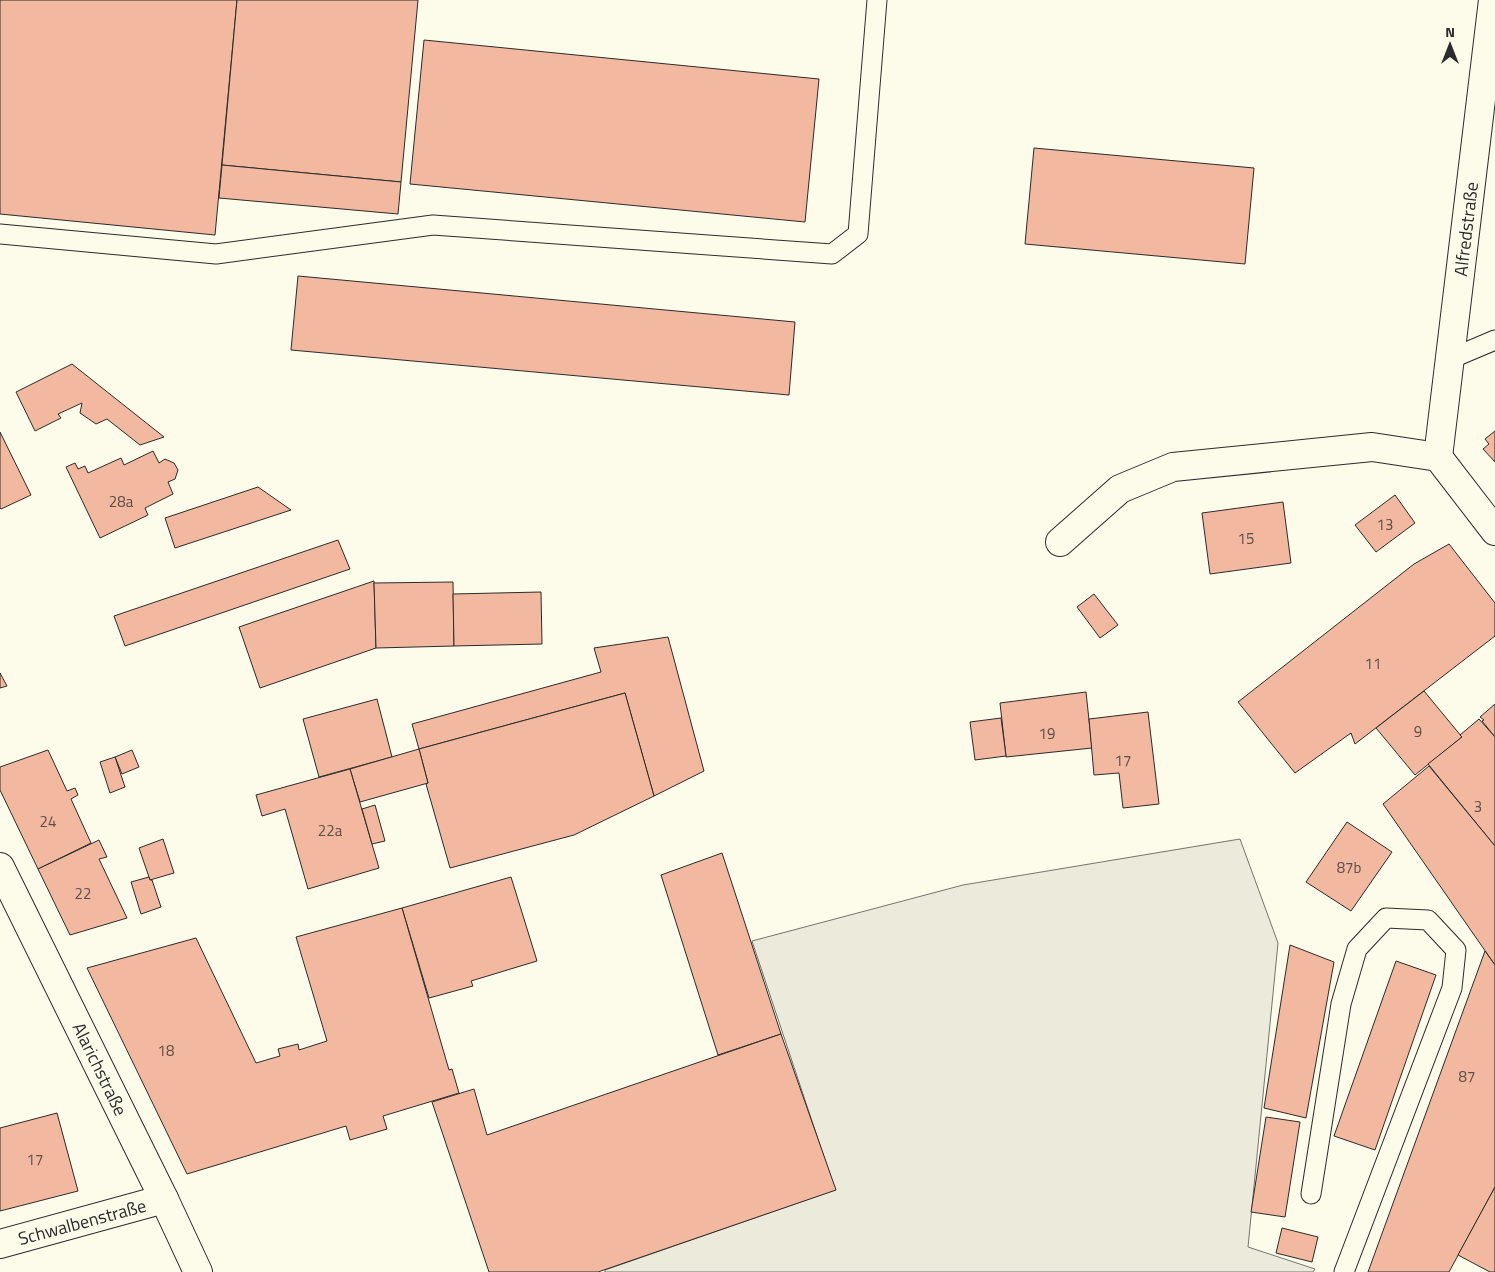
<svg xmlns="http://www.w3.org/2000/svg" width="1495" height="1272" font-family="'Titillium Web',sans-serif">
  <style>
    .green { fill: #ecebdb; stroke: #74746e }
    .building { fill: #f2b8a0; stroke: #2b2b2b }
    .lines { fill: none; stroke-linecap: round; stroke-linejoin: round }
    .service-casing { stroke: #2b2b2b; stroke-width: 21 }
    .minor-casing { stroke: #2b2b2b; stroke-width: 30 }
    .service { stroke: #fdfbea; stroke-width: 19 }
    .minor { stroke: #fdfbea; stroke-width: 28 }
    .labels { text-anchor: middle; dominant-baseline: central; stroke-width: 4; stroke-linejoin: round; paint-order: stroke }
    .number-label { font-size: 15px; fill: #5d4e48 }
    .street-label { font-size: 18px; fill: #2b2b2b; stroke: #fdfbea }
  </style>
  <rect width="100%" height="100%" fill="#fdfbea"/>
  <path class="green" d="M 1240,839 L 1278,943 L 1248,1247 L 1315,1269 L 1313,1272 L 605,1272 L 605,1270 L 835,1190 L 752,941 L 963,885 Z"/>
  <g class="building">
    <path d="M 0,0 L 237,0 L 215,235 L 0,214 Z"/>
    <path d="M 237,0 L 418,0 L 401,182 L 222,165 Z"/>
    <path d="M 424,40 L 819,79 L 805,222 L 410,184 Z"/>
    <path d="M 1034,148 L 1254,168 L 1245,264 L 1025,244 Z"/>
    <path d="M 222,165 L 401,182 L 398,214 L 219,198 Z"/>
    <path d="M 298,276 L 795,322 L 789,395 L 291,350 Z"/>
    <path d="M 72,364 L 164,437 L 140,445 L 107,419 L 96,424 L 80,413 L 82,403 L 58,414 L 61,418 L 35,431 L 16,392 Z"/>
    <path d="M 1495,431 L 1495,462 L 1483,449 L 1489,444 L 1485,439 Z"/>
    <path d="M 0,432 L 31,495 L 1,509 L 0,508 Z"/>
    <path d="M 153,451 L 159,463 L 165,459 L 174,463 L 178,470 L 175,479 L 168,482 L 173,494 L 145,508 L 148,515 L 100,538 L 66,467 L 75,463 L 78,469 L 85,466 L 88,473 L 121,458 L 124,465 Z"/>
    <path d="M 258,487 L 291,510 L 175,548 L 165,518 Z"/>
    <path d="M 1395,495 L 1415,523 L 1376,552 L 1355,525 Z"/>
    <path d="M 1283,502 L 1291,563 L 1210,574 L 1202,513 Z"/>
    <path d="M 338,540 L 350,569 L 125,646 L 114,616 Z"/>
    <path d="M 1449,544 L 1495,603 L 1495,636 L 1355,744 L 1351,733 L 1295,773 L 1238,702 L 1414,564 Z"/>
    <path d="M 374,581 L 376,648 L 260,688 L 239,627 Z"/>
    <path d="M 453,582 L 454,646 L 376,648 L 374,583 Z"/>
    <path d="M 541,592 L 542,644 L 454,646 L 453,594 Z"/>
    <path d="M 1094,594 L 1118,625 L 1100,638 L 1077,607 Z"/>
    <path d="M 668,637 L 704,771 L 654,796 L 625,693 L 419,749 L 412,724 L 601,672 L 594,648 Z"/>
    <path d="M 0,673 L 7,686 L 0,688 Z"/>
    <path d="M 1424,691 L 1462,737 L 1415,775 L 1376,728 Z"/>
    <path d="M 1086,692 L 1092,748 L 1006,757 L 1000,703 Z"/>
    <path d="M 625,693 L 654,796 L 574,835 L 450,868 L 426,784 L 428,783 L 419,749 Z"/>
    <path d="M 377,699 L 392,757 L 319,777 L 303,719 Z"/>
    <path d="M 1495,704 L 1495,737 L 1482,721 L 1484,720 L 1480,717 Z"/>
    <path d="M 1148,712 L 1159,804 L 1123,808 L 1119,773 L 1094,775 L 1089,719 Z"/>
    <path d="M 1001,718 L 1006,756 L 975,760 L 970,722 Z"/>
    <path d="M 1479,719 L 1495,737 L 1495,846 L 1428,764 L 1462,737 L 1460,735 Z"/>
    <path d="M 419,749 L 428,783 L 360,802 L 350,769 Z"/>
    <path d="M 48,750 L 67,791 L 75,788 L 78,795 L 71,799 L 91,843 L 38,869 L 0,790 L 0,767 Z"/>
    <path d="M 132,750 L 139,767 L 122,774 L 115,757 Z"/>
    <path d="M 115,757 L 125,787 L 110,793 L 100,762 Z"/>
    <path d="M 1429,766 L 1495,846 L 1495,965 L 1383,804 Z"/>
    <path d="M 350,769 L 379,868 L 308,889 L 285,809 L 262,816 L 256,795 Z"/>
    <path d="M 375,805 L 385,841 L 372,844 L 362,809 Z"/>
    <path d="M 1347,822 L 1392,852 L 1351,911 L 1306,882 Z"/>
    <path d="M 163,839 L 174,873 L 150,880 L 139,848 Z"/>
    <path d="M 99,840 L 107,857 L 99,859 L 127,918 L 70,935 L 38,869 Z"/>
    <path d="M 722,853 L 781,1034 L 718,1055 L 661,875 Z"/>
    <path d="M 149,877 L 150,880 L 152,880 L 161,907 L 141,914 L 131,882 Z"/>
    <path d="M 511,877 L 537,961 L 471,981 L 473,986 L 429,998 L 402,908 Z"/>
    <path d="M 402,908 L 449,1070 L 452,1069 L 459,1093 L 383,1116 L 387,1129 L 350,1140 L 346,1126 L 187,1174 L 87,968 L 196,938 L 256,1063 L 280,1056 L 278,1049 L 298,1044 L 299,1050 L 327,1041 L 296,937 Z"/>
    <path d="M 1290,945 L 1334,962 L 1306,1118 L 1264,1108 Z"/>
    <path d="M 1485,951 L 1495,965 L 1495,1187 L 1449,1272 L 1368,1272 Z"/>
    <path d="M 1396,961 L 1436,975 L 1375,1150 L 1334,1136 Z"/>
    <path d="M 781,1034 L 836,1190 L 598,1272 L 489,1272 L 432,1102 L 474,1089 L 487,1135 Z"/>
    <path d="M 57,1113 L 78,1191 L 0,1211 L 0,1128 Z"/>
    <path d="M 1266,1117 L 1300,1122 L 1285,1217 L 1251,1212 Z"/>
    <path d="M 1495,1187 L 1495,1272 L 1490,1272 L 1458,1255 Z"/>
    <path d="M 1282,1228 L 1318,1237 L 1312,1262 L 1276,1253 Z"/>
  </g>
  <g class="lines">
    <g class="service-casing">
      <g id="service">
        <path d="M 0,234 L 216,254 L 433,225 L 832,254 L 858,234 L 877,0"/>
        <path d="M 1450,359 L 1495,340"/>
        <path d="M 1311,1194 L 1341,1004 L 1357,949 L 1386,918 L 1428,920 L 1456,950 L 1452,988 L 1344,1272"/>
      </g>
    </g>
    <g class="minor-casing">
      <g id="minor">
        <path d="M 1438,457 L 1493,0"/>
        <path d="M 1060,542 L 1120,489 L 1173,467 L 1372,447 L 1438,457 L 1495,531"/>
        <path d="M 0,867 L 164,1199 L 198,1272"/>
        <path d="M 0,1244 L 164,1199"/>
      </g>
    </g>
    <use href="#service" class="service"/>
    <use href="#minor" class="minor"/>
  </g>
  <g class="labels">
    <g class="number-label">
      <text x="121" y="501">28a</text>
      <text x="1385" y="524">13</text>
      <text x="1246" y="538">15</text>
      <text x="1373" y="663">11</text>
      <text x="1418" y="731">9</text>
      <text x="1047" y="733">19</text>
      <text x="1123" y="760">17</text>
      <text x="1478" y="806">3</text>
      <text x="48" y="821">24</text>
      <text x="330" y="830">22a</text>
      <text x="1349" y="867">87b</text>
      <text x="83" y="893">22</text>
      <text x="166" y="1050">18</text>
      <text x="1467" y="1076">87</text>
      <text x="35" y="1159">17</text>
    </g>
    <g class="street-label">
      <text transform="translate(1466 229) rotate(-83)">Alfredstraße</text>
      <text transform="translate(100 1069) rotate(64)">Alarichstraße</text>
      <text transform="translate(82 1222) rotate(-15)">Schwalbenstraße</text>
    </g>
  </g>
  <g transform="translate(1450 45)" stroke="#fdfbea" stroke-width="4" paint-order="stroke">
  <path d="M0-4L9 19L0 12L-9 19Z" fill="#2b2b2b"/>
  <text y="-8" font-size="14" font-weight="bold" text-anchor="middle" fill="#2b2b2b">N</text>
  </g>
</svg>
